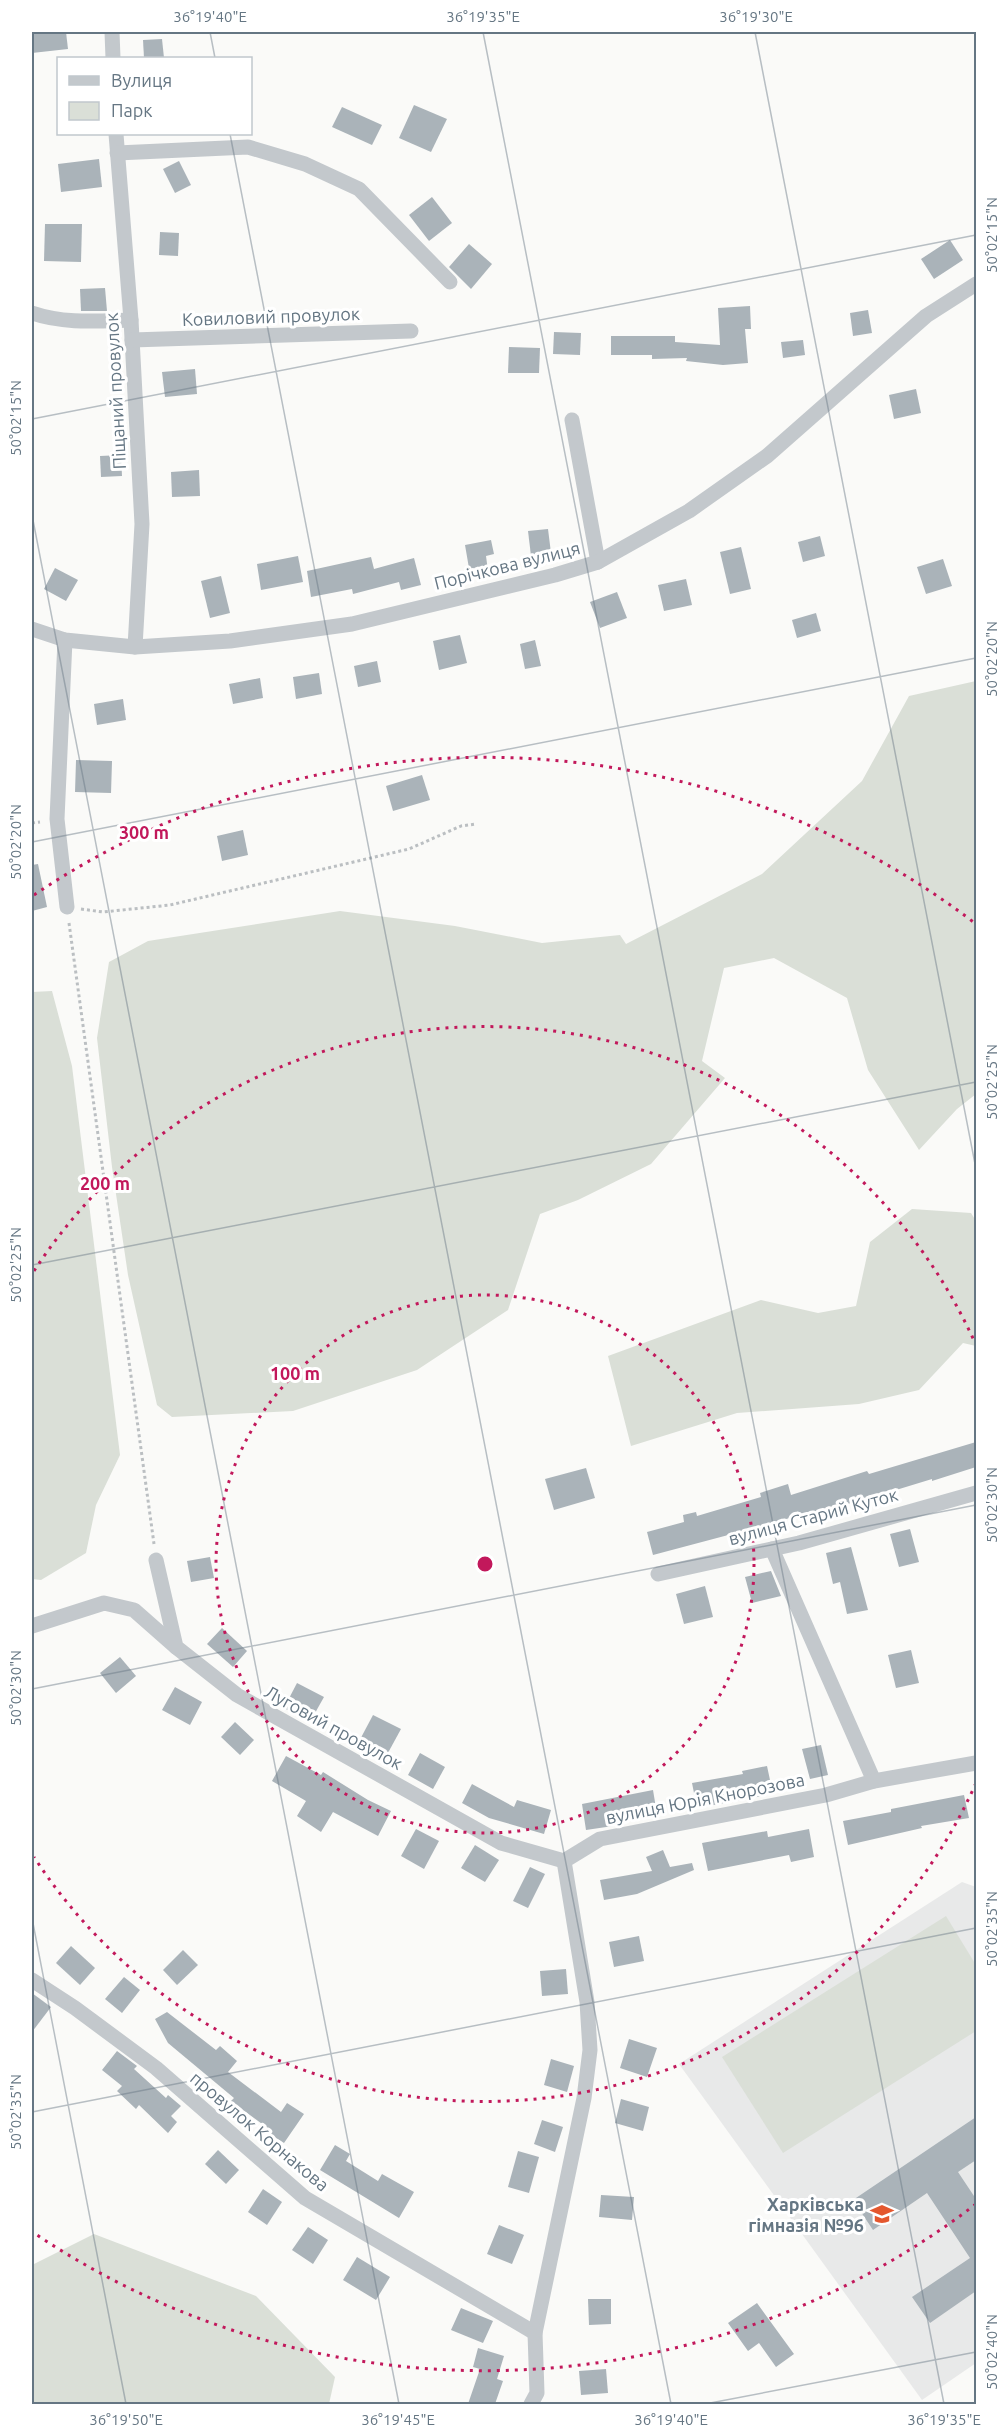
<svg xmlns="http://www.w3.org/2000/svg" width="1008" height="2436" font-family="Ubuntu,sans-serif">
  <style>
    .built { fill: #e8e9e9 }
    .green { fill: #dadfd7 }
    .building { fill: #aab3b9 }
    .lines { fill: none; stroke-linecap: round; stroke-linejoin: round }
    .path { stroke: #bbbfc2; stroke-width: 3; stroke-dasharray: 3 3; stroke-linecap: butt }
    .minor { stroke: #c3c8cc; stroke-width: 15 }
    .ticks { fill: none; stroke: #657683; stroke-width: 1.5; stroke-opacity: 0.45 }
    .ring { fill: none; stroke: #c2185b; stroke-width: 3; stroke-dasharray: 3 6 }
    .labels { text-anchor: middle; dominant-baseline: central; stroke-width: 6; stroke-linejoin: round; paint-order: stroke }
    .street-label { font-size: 18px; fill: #657683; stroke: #fff }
    .poi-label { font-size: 18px; font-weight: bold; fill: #657683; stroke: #fff; text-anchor: end }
    .centre { fill: #c2185b; stroke: #fff; stroke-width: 3 }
    .ring-label { font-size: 18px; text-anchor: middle; font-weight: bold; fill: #c2185b; stroke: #fff; stroke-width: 6; stroke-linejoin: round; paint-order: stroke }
    .neatline { fill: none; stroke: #657683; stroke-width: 2 }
    .ticks-label { font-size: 15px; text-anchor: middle; fill: #657683 }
  </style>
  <rect width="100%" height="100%" fill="#fafaf8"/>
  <path class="built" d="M 962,1882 L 976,1887 L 976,2363 L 922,2400 L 679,2064 Z"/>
  <g class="green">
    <path d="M 976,681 L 976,1094 L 957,1109 L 919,1150 L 868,1070 L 847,998 L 774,958 L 724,968 L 702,1061 L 725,1078 L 651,1164 L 578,1200 L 540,1214 L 508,1310 L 417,1370 L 293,1411 L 172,1417 L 157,1405 L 128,1275 L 112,1167 L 97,1038 L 109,962 L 148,941 L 340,911 L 455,926 L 542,943 L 620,935 L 626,944 L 762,874 L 862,781 L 909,696 Z"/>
    <path d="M 52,991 L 72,1066 L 120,1455 L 96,1505 L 86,1553 L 41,1580 L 32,1579 L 32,992 Z"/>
    <path d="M 912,1209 L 971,1213 L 976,1221 L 976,1346 L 963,1343 L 919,1390 L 859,1404 L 737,1413 L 631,1446 L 608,1356 L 761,1300 L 818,1313 L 856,1306 L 870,1242 Z"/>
    <path d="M 946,1916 L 976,1965 L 976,2031 L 783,2153 L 722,2057 Z"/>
    <path d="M 94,2234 L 256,2296 L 335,2377 L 329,2404 L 32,2404 L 32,2265 Z"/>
  </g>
  <g class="building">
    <path d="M 32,32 L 66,32 L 68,49 L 32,53 Z"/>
    <path d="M 162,39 L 164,58 L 144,58 L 143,40 Z"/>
    <path d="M 414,105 L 447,119 L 431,152 L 399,138 Z"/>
    <path d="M 342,107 L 382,125 L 372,145 L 332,127 Z"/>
    <path d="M 99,159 L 102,187 L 61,192 L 58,164 Z"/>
    <path d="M 179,161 L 191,185 L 175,193 L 163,169 Z"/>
    <path d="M 432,197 L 452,223 L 429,241 L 409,215 Z"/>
    <path d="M 45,224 L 82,224 L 81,262 L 44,261 Z"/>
    <path d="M 160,232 L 179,233 L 178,256 L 159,255 Z"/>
    <path d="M 950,240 L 963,260 L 934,279 L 921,259 Z"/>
    <path d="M 469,244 L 492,264 L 471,289 L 449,267 Z"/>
    <path d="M 105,288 L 107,311 L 81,311 L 80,289 Z"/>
    <path d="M 750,306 L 751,329 L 745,329 L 748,363 L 723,365 L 686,361 L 687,358 L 652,359 L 652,355 L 611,355 L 611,336 L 675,336 L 675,342 L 720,345 L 718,308 Z"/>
    <path d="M 868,310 L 872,333 L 853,336 L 850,313 Z"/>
    <path d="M 554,332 L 581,333 L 580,355 L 553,354 Z"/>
    <path d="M 803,340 L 805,355 L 783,358 L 781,342 Z"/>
    <path d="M 509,347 L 540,348 L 539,373 L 508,373 Z"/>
    <path d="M 195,369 L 197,394 L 165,397 L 162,372 Z"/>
    <path d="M 916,389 L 921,413 L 894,419 L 889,395 Z"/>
    <path d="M 121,455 L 122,476 L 101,477 L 100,456 Z"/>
    <path d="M 199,470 L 200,496 L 172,497 L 171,472 Z"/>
    <path d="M 548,529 L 551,553 L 531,556 L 528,531 Z"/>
    <path d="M 820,536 L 825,556 L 803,562 L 798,542 Z"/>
    <path d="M 491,540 L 494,554 L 486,556 L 488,571 L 470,574 L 465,545 Z"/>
    <path d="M 741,547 L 751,589 L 730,594 L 720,552 Z"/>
    <path d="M 298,556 L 303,582 L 261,590 L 257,564 Z"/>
    <path d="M 371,557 L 374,569 L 414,558 L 421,585 L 401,590 L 399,582 L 353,594 L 352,589 L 311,597 L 307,571 Z"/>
    <path d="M 943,559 L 952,586 L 926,594 L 917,567 Z"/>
    <path d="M 55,568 L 78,580 L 66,601 L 44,589 Z"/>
    <path d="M 221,576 L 230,613 L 210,618 L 201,581 Z"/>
    <path d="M 686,579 L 692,605 L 664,611 L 658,585 Z"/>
    <path d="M 617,592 L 627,618 L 600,628 L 590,602 Z"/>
    <path d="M 816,613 L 821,631 L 797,638 L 792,620 Z"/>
    <path d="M 460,635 L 467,663 L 439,670 L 433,641 Z"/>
    <path d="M 535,640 L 541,666 L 525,669 L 520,644 Z"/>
    <path d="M 377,661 L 381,682 L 358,687 L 354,666 Z"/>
    <path d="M 319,673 L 322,694 L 296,699 L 293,677 Z"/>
    <path d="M 260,678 L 263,698 L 233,704 L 229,684 Z"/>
    <path d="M 123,699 L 126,720 L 97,725 L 94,704 Z"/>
    <path d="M 76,760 L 112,761 L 111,793 L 75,792 Z"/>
    <path d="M 422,775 L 430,800 L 393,811 L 386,786 Z"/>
    <path d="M 243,830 L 248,855 L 222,861 L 217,836 Z"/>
    <path d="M 38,864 L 47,907 L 32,911 L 32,865 Z"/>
    <path d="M 976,1442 L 976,1467 L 932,1481 L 932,1479 L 896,1490 L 896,1488 L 851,1503 L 809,1514 L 809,1512 L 770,1524 L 653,1555 L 647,1532 L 684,1522 L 683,1515 L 696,1512 L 697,1516 L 761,1497 L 760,1493 L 788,1484 L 791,1495 L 867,1471 L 869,1474 Z"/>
    <path d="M 586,1468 L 595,1498 L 554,1510 L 545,1479 Z"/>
    <path d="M 910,1529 L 919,1562 L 899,1567 L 890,1534 Z"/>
    <path d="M 851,1547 L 868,1610 L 847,1614 L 840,1582 L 833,1584 L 826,1553 Z"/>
    <path d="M 210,1557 L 214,1578 L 191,1582 L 187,1561 Z"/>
    <path d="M 771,1571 L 781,1596 L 752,1603 L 745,1577 Z"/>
    <path d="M 705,1586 L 713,1617 L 684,1624 L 676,1594 Z"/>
    <path d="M 222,1628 L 247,1651 L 233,1667 L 207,1644 Z"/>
    <path d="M 911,1650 L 919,1683 L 896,1688 L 888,1655 Z"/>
    <path d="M 120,1657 L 136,1676 L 116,1693 L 100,1673 Z"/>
    <path d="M 297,1683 L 324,1697 L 310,1722 L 284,1708 Z"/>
    <path d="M 175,1687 L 202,1702 L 190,1725 L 162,1710 Z"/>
    <path d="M 373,1715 L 401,1729 L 383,1762 L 356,1747 Z"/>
    <path d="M 235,1722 L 254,1740 L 240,1755 L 221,1737 Z"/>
    <path d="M 821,1745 L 828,1775 L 810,1779 L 802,1749 Z"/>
    <path d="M 420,1753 L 445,1767 L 433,1789 L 408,1775 Z"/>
    <path d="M 286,1756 L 321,1775 L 323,1772 L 368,1800 L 391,1811 L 378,1836 L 333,1812 L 321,1832 L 297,1816 L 306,1801 L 272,1781 Z"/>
    <path d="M 767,1766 L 773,1794 L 697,1808 L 692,1783 L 743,1774 L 742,1771 Z"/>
    <path d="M 472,1784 L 514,1807 L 517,1800 L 551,1810 L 544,1834 L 489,1818 L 462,1803 Z"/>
    <path d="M 653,1790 L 657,1814 L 612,1822 L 613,1826 L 586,1830 L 582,1804 Z"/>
    <path d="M 964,1795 L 969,1818 L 921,1826 L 922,1828 L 848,1845 L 843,1821 L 891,1812 L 891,1809 Z"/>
    <path d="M 416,1829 L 439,1841 L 424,1869 L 401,1856 Z"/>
    <path d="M 809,1829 L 814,1857 L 791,1862 L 789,1855 L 708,1871 L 702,1843 L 767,1831 L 768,1837 Z"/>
    <path d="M 475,1845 L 499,1860 L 485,1882 L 461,1868 Z"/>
    <path d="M 663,1850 L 670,1867 L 692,1863 L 694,1870 L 637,1894 L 604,1900 L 600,1880 L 652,1871 L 646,1857 Z"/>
    <path d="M 530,1867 L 545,1874 L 528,1908 L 513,1901 Z"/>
    <path d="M 639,1936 L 644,1961 L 614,1967 L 609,1942 Z"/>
    <path d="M 71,1946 L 95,1968 L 80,1985 L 56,1963 Z"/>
    <path d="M 183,1950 L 198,1965 L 177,1985 L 163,1970 Z"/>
    <path d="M 566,1969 L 568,1994 L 542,1996 L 540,1971 Z"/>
    <path d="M 124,1977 L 140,1990 L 122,2013 L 105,1999 Z"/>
    <path d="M 32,1993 L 51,2007 L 32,2032 Z"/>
    <path d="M 167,2012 L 216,2050 L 220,2046 L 237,2061 L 228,2072 L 281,2112 L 287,2103 L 304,2114 L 284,2143 L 267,2132 L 269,2129 L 231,2101 L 234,2098 L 168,2043 L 155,2019 Z"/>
    <path d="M 629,2039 L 657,2048 L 647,2077 L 620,2068 Z"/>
    <path d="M 117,2051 L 137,2066 L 134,2069 L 166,2098 L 168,2095 L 181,2106 L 171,2116 L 177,2122 L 168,2133 L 139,2105 L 136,2109 L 117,2091 L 122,2086 L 102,2070 Z"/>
    <path d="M 551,2059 L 574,2066 L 567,2092 L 544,2085 Z"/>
    <path d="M 621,2099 L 649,2107 L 643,2131 L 615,2123 Z"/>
    <path d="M 976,2117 L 976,2160 L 958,2172 L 976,2199 L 976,2291 L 930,2323 L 912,2297 L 970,2258 L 927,2193 L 873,2230 L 853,2200 Z"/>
    <path d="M 542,2120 L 563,2127 L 555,2152 L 534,2144 Z"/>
    <path d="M 335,2145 L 350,2154 L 346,2161 L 378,2181 L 382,2174 L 414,2192 L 399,2218 L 320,2170 Z"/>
    <path d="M 218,2150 L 239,2170 L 226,2184 L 205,2164 Z"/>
    <path d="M 518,2151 L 539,2157 L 529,2193 L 508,2187 Z"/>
    <path d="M 263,2189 L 282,2202 L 267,2225 L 248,2212 Z"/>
    <path d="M 601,2195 L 634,2197 L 632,2220 L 599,2217 Z"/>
    <path d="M 499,2225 L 524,2235 L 512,2264 L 487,2254 Z"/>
    <path d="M 308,2227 L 328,2240 L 313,2264 L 292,2250 Z"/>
    <path d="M 357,2257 L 390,2277 L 376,2300 L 343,2280 Z"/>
    <path d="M 588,2299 L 611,2299 L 611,2324 L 589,2325 Z"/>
    <path d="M 757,2303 L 794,2354 L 776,2367 L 759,2343 L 748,2351 L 728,2323 Z"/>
    <path d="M 461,2308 L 493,2321 L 483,2343 L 451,2330 Z"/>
    <path d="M 478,2348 L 504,2356 L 497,2379 L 503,2381 L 495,2404 L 468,2404 L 480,2369 L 473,2367 Z"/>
    <path d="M 606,2369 L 608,2393 L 581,2395 L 579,2371 Z"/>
  </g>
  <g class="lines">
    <g class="path">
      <path d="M 32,823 L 40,822"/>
      <path d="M 81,909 L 103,912 L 170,905 L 409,849 L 461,826 L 476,824"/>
      <path d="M 69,923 L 154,1544"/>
    </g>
    <g class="minor">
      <path d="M 112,32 L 113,58"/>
      <path d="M 116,134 L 131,320 L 142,524 L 135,647"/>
      <path d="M 117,153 L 248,147 L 305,164 L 359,189 L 450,282"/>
      <path d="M 32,313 C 64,324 97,321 131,320"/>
      <path d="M 132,340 L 411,331"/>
      <path d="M 572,420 L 598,562"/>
      <path d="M 32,629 L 65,640 L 135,647 L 230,641 L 352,624 L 555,575 L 598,562 L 689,511 L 767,456 L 926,316 L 976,284"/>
      <path d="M 65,640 L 57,819 L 67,907"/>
      <path d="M 772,1549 L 874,1781"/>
      <path d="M 156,1560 L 176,1647 L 237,1695 L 501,1843 L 564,1861"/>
      <path d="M 658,1574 L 799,1543 L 976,1493"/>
      <path d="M 32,1626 L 104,1603 L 134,1610 L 176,1647"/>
      <path d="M 32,1980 L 75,2008 L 156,2068 L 305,2198 L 535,2333"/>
      <path d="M 531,2404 L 537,2393 L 535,2333 L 584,2098 L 590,2050 L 587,2002 L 564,1861 L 600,1839 L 826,1795 L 874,1781 L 976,1763"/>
    </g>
  </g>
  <path class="ticks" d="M 210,32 L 215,58M 483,32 L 944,2404M 755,32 L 976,1169M 230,134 L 671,2404M 32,419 L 976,235M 32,515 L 399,2404M 32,842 L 976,658M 32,1265 L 976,1082M 32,1689 L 976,1505M 32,1918 L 126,2404M 32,2112 L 976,1928M 705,2404 L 976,2352"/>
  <g class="ring">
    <circle cx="485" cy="1564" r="269"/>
    <path d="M976 1783A538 538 0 0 1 34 1857M34 1271A538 538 0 0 1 976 1345"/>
    <path d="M976 2204A807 807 0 0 1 34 2233M34 895A807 807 0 0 1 976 924"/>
  </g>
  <defs>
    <g id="school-bare" transform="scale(1.8)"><path d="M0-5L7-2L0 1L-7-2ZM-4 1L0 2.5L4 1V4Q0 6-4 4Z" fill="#e4572e" stroke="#fff" stroke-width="2.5" paint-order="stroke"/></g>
  </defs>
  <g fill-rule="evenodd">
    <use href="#school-bare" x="882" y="2214"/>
  </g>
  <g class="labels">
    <g class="street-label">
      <text transform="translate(271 316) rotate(-2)">Ковиловий провулок</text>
      <text transform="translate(115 391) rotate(-93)">Піщаний провулок</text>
      <text transform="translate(507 565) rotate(-14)">Порічкова вулиця</text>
      <text transform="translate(813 1516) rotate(-15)">вулиця Старий Куток</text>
      <text transform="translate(334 1727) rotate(29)">Луговий провулок</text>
      <text transform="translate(705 1798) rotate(-11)">вулиця Юрія Кнорозова</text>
      <text transform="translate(260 2131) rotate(40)">провулок Корнакова</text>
    </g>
    <g class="poi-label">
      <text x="864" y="2204">Харківська<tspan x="864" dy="21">гімназія №96</tspan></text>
    </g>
  </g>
  <circle cx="485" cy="1564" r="9" class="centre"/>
  <g class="ring-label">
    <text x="144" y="839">300 m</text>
    <text x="105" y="1190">200 m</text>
    <text x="295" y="1380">100 m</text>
  </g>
  <rect width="1008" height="2436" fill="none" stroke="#ffffff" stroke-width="66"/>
  <rect x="57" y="57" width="195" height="78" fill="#ffffff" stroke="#c1c8cd" stroke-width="1.5"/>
  <rect x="69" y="76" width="30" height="9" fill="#c3c8cc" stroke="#c1c8cd" stroke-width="1.5"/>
  <text x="111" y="87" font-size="18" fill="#657683">Вулиця</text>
  <rect x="69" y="102" width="30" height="18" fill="#dadfd7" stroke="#c1c8cd" stroke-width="1.5"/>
  <text x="111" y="117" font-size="18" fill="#657683">Парк</text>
  <rect x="33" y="33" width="942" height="2370" class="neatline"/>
  <g class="ticks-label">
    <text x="210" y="22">36°19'40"E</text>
    <text x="483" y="22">36°19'35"E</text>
    <text x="756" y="22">36°19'30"E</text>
    <text transform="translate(992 235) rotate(-90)" y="5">50°02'15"N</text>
    <text transform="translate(16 418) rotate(-90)" y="5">50°02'15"N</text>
    <text transform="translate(992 659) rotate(-90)" y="5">50°02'20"N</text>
    <text transform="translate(16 842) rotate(-90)" y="5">50°02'20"N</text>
    <text transform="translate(992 1082) rotate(-90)" y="5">50°02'25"N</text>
    <text transform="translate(16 1265) rotate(-90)" y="5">50°02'25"N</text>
    <text transform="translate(992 1505) rotate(-90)" y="5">50°02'30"N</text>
    <text transform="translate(16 1688) rotate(-90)" y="5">50°02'30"N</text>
    <text transform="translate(992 1929) rotate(-90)" y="5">50°02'35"N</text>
    <text transform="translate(16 2112) rotate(-90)" y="5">50°02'35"N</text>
    <text transform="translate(992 2352) rotate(-90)" y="5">50°02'40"N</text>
    <text x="126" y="2425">36°19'50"E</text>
    <text x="398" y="2425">36°19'45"E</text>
    <text x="671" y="2425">36°19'40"E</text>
    <text x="944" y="2425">36°19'35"E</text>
  </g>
</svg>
